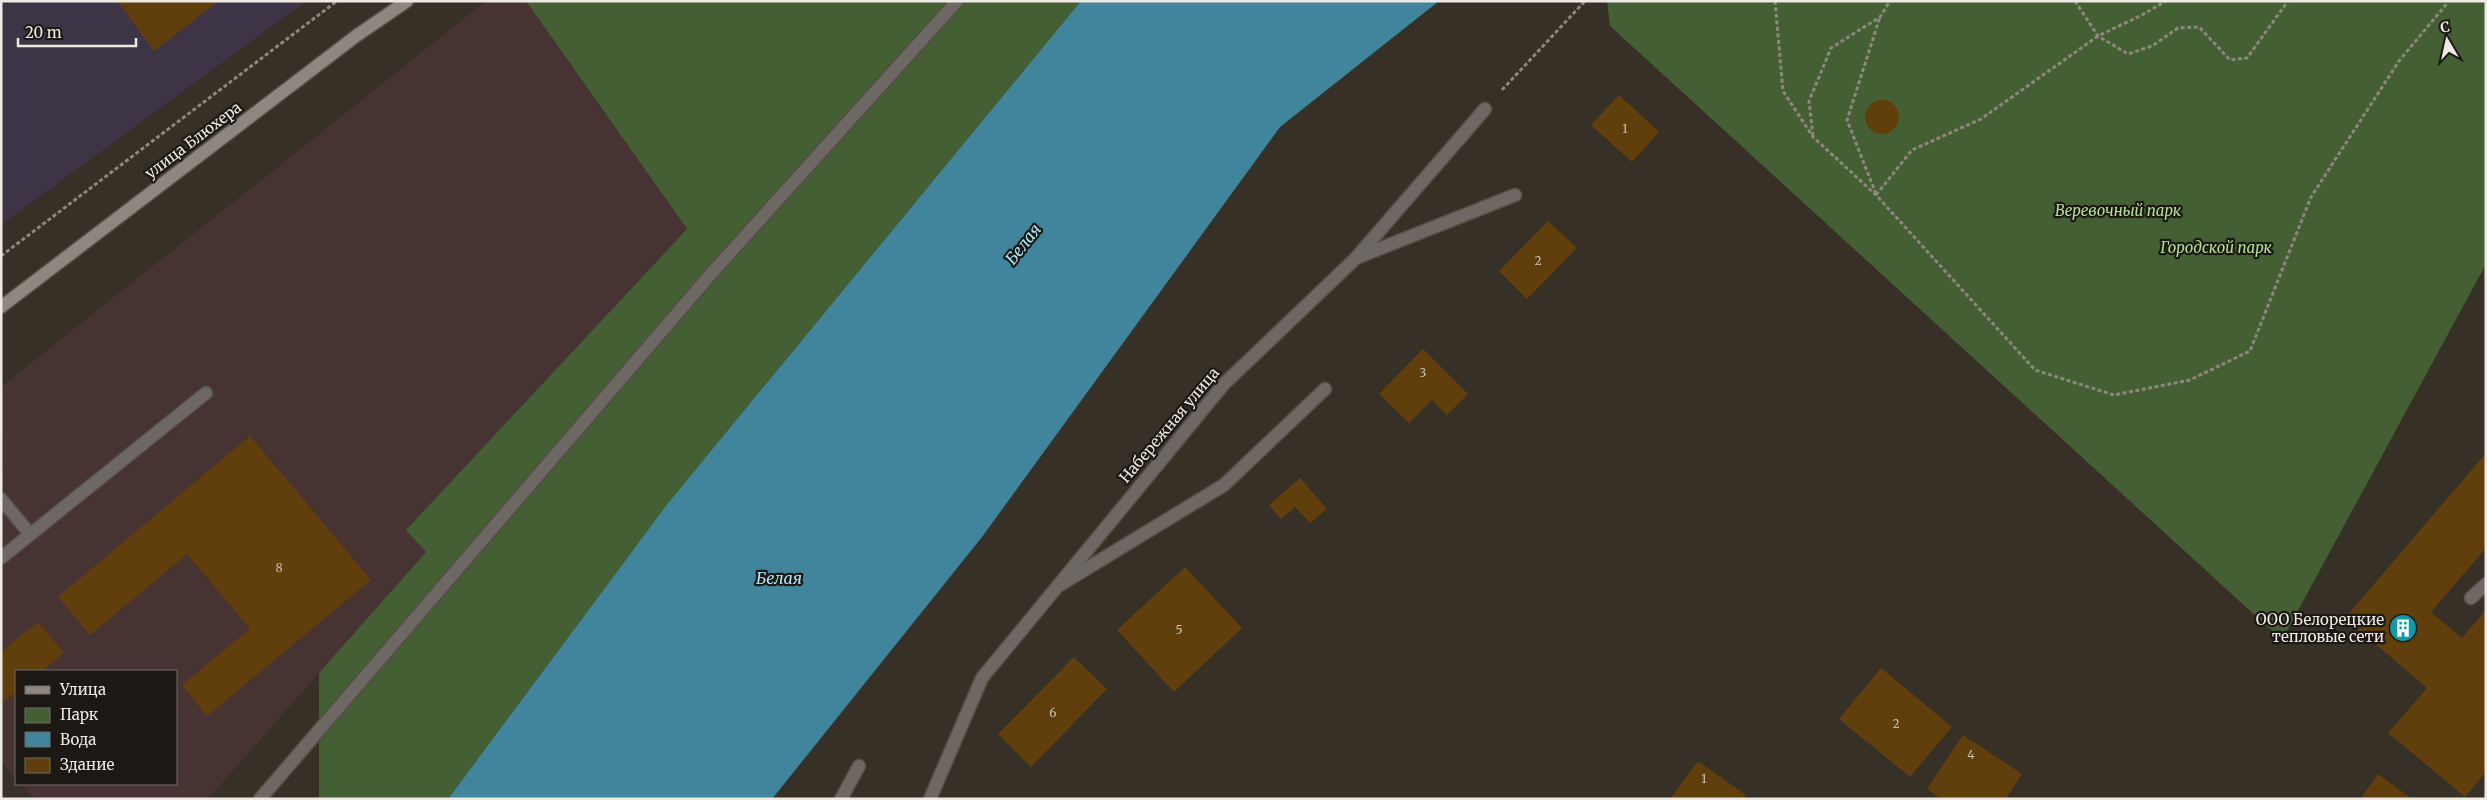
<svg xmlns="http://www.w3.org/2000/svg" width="2487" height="800" font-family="Merriweather,serif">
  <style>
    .commercial { fill: #473332 }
    .industrial { fill: #3d3445 }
    .green { fill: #455f34 }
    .water { fill: #41859d }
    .building { fill: #603f0c }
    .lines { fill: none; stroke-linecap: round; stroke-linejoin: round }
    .lane-casing { stroke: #544e44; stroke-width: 15 }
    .street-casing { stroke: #544e44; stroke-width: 15 }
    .secondary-casing { stroke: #544e44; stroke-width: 15 }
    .path { stroke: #8d877f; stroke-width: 3; stroke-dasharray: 4 2.5; stroke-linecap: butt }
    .lane { stroke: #6d6864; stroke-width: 12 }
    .street { stroke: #6d6864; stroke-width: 12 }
    .secondary { stroke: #8e8780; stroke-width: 12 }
    .labels { text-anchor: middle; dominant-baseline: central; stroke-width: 4.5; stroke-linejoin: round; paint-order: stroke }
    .number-label { font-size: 12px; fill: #cabead }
    .street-label { font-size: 15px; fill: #eee9e3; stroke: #1c1814 }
    .park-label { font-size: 15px; font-style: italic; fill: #b3e097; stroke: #1c1814 }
    .poi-label { font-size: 15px; fill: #eee9e3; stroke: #1c1814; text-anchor: end }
    .water-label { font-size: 16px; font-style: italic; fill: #afe7fd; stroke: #1c1814 }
  </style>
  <rect width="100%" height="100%" fill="#373026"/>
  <path class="commercial" d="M 486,1 L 526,1 L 687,229 L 407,529 L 426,552 L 208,799 L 34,799 L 20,784 L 176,784 L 176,671 L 16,671 L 16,779 L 1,762 L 1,473 L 3,472 L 1,387 Z"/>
  <path class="industrial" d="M 1,1 L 306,1 L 1,225 Z"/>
  <g class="green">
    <path d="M 526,1 L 1081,1 L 668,503 L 448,799 L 319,799 L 319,673 L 426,552 L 406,530 L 687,229 Z"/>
    <path d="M 1607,1 L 2486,1 L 2486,264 L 2282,640 L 1610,26 Z"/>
  </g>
  <path class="water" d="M 1081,1 L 1439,1 L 1280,127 L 982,537 L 772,799 L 448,799 L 668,503 Z"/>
  <g class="building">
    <path d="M 117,1 L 219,1 L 154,51 Z"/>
    <path d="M 1619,95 L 1659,132 L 1632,162 L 1591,125 Z"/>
    <circle cx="1882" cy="117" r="17"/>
    <path d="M 1548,221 L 1577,248 L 1527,299 L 1499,271 Z"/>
    <path d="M 1423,349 L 1468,394 L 1447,415 L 1432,400 L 1409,423 L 1379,394 Z"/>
    <path d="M 250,436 L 371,580 L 207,716 L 182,685 L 250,629 L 187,554 L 90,635 L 58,597 Z"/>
    <path d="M 2486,453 L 2486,548 L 2431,612 L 2462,638 L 2486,610 L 2486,772 L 2465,797 L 2388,733 L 2427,688 L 2345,618 Z"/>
    <path d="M 1300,478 L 1327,509 L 1310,523 L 1295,507 L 1281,519 L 1269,505 Z"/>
    <path d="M 1185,567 L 1242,628 L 1174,692 L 1117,630 Z"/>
    <path d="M 38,622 L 64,653 L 42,671 L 16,671 L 16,692 L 1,704 L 1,652 Z"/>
    <path d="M 1074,657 L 1107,689 L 1031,767 L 998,734 Z"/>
    <path d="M 1881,668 L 1952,727 L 1910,777 L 1839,719 Z"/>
    <path d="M 1963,735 L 2022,774 L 2006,799 L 1941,799 L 1927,789 Z"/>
    <path d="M 1698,761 L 1746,795 L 1743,799 L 1670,799 Z"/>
    <path d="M 2378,774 L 2412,799 L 2360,799 Z"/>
  </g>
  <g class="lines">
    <g class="lane-casing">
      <g id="lane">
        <path d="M 1356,258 L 1515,195"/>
        <path d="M 1,499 L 30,534"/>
        <path d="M 1,558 L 206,393"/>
        <path d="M 1058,586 L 1224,485 L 1325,389"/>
        <path d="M 2471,598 L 2486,584"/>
        <path d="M 260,799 L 710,275 L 957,1"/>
        <path d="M 841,799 L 859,766"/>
      </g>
    </g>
    <g class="street-casing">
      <path id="street" d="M 930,799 L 982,678 L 1224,384 L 1356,258 L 1485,109"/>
    </g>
    <g class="secondary-casing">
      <path id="secondary" d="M 1,307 L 356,36 L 407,1"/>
    </g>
    <g class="path">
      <path d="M 1775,1 L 1783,91 L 1813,137 L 1876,195 L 2035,370 L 2114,395 L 2190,380 L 2250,351 L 2311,197 L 2399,61 L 2449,1"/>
      <path d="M 2075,1 L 2098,36 L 2128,54 L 2152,46 L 2178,28 L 2199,27 L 2230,60 L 2247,58 L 2288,1"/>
      <path d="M 1502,90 L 1585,1"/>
      <path d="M 1813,136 L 1809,101 L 1831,48 L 1880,17 L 1890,1"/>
      <path d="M 1876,194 L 1847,120 L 1880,17"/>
      <path d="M 1876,195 L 1912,150 L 1981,119 L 2098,36 L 2142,15 L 2166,1"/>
      <path d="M 1,256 L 337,1"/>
    </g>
    <use href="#lane" class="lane"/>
    <use href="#street" class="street"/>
    <use href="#secondary" class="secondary"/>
  </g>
  <defs>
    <g id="building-disc" transform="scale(1.4375)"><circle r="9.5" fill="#0f9aa8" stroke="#1c1814"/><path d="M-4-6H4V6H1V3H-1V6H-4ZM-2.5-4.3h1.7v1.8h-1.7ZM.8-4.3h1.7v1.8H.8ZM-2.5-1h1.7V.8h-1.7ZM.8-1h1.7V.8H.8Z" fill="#fff"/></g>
  </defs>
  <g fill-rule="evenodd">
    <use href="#building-disc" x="2403" y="628"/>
  </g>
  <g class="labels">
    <g class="number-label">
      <text x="1625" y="128">1</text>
      <text x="1538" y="260">2</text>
      <text x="1423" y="372">3</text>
      <text x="279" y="567">8</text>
      <text x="1179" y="629">5</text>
      <text x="1053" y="712">6</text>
      <text x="1896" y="723">2</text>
      <text x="1971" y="754">4</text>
      <text x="1704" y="778">1</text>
    </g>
    <g class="street-label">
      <text transform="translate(193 140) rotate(-37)">улица Блюхера</text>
      <text transform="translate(1169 425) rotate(-50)">Набережная улица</text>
    </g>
    <g class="park-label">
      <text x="2118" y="210">Веревочный парк</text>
      <text x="2216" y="247">Городской парк</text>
    </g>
    <g class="poi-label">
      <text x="2384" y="619">ООО Белорецкие<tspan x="2384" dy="17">тепловые сети</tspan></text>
    </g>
    <g class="water-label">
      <text transform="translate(1023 244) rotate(-52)">Белая</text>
      <text x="779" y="578">Белая</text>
    </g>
  </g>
  <rect width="2487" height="800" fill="none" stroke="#eee9e3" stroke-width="5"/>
  <rect x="15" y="670" width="162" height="115" fill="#1c1814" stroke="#706c67"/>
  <rect x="25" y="686" width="25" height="8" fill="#8e8780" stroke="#706c67"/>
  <text x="60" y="695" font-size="15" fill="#eee9e3">Улица</text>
  <rect x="25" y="708" width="25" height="15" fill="#455f34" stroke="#706c67"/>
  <text x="60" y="720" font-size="15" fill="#eee9e3">Парк</text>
  <rect x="25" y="732" width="25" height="15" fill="#41859d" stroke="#706c67"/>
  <text x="60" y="745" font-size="15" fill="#eee9e3">Вода</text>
  <rect x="25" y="758" width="25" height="15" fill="#603f0c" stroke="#706c67"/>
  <text x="60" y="770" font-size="15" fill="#eee9e3">Здание</text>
  <g transform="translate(2447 40) rotate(351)" stroke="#1c1814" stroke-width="4" paint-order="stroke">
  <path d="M0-4L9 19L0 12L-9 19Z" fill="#eee9e3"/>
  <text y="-8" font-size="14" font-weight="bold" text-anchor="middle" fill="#eee9e3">С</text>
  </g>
  <path d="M18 38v8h118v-8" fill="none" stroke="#eee9e3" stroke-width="2.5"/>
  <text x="25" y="38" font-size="15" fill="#eee9e3" stroke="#1c1814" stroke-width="4" paint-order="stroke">20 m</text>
</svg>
